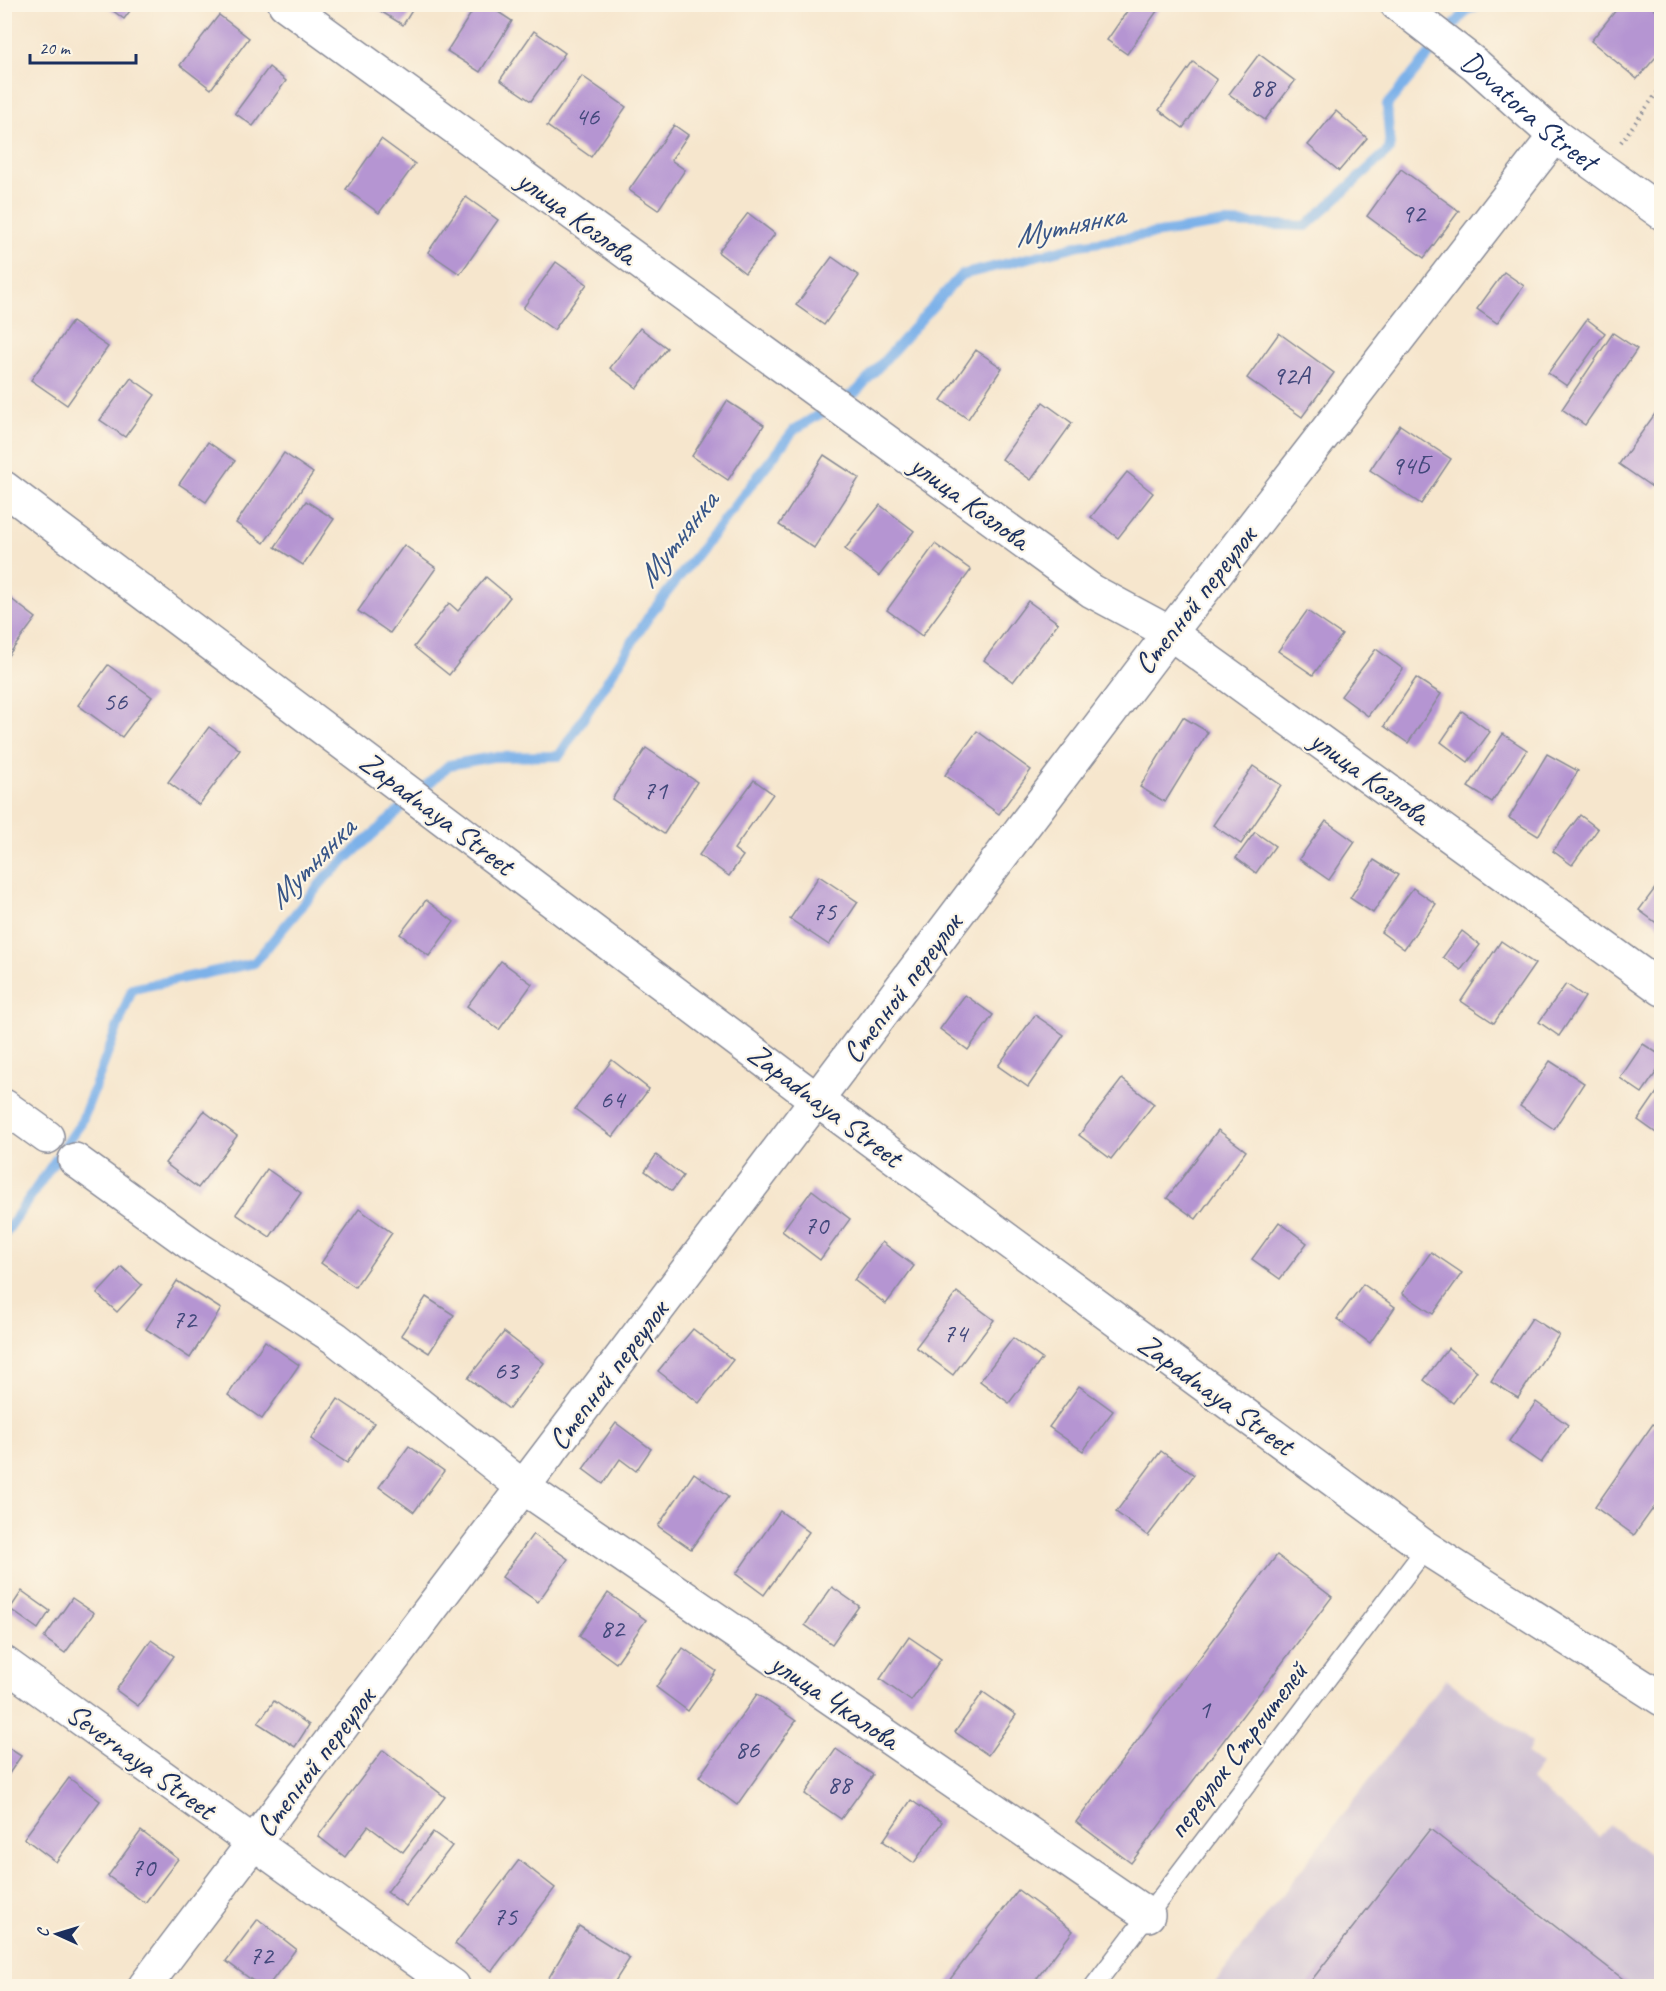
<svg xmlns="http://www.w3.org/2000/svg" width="1666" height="1991" font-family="Caveat,sans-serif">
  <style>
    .industrial { fill: #ccbed3 }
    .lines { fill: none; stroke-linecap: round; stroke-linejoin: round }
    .stream { stroke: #7bb1e9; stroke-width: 10 }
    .building { fill: #b595d2 }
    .lane-casing { stroke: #888a96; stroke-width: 21 }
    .street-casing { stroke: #888a96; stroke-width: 36 }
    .secondary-casing { stroke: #888a96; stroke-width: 36 }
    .path { stroke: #888a96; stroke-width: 4; stroke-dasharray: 1.5 4.5; stroke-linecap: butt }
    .lane { stroke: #fff; stroke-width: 18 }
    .street { stroke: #fff; stroke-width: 33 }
    .secondary { stroke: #fff; stroke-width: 33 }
    .labels { text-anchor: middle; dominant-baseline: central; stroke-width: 4.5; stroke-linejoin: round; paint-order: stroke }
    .number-label { font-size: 27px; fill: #42487b }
    .street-label { font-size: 30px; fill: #1b2f5e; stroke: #fcf5e5 }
    .water-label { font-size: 32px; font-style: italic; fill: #385688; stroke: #fcf5e5 }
  </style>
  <rect width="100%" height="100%" fill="#fcf5e5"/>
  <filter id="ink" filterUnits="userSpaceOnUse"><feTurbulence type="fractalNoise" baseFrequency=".0167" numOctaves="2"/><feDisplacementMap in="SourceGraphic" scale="12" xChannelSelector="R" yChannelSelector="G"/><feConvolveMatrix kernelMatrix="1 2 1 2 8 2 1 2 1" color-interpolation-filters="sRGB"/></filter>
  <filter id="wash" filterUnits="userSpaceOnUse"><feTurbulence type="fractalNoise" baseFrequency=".008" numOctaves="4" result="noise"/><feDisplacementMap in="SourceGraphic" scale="24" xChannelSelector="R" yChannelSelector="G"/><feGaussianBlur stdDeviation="1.35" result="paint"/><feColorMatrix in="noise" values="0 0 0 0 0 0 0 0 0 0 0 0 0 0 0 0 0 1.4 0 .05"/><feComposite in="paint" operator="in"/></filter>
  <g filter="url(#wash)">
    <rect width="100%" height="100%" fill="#f6e6cd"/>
    <path class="industrial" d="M 1446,1679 L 1532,1743 L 1527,1754 L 1541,1765 L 1530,1780 L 1599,1837 L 1610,1825 L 1661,1865 L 1661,1986 L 1213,1986 Z"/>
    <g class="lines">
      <path class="stream" d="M 4,1235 L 81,1123 L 132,989 L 254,963 L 326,877 L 449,765 L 492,757 L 559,756 L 651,613 L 794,430 L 857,391 L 961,275 L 1080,245 L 1225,223 L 1306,226 L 1390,149 L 1387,105 L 1467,10 L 1484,4"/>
    </g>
    <g id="blocks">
      <g class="building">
        <path d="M 104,4 L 135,4 L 124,19 Z"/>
        <path d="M 380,4 L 416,4 L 403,25 L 377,9 Z"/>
        <path d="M 477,4 L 486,4 L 512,21 L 480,72 L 447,51 Z"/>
        <path d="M 1132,4 L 1162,4 L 1127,54 L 1107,40 Z"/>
        <path d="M 1621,4 L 1648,4 L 1662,16 L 1662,50 L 1637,79 L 1591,41 Z"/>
        <path d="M 219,15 L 249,38 L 211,89 L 180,65 Z"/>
        <path d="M 534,31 L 565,53 L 531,101 L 500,80 Z"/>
        <path d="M 1259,54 L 1295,81 L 1265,120 L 1229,94 Z"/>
        <path d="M 1193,62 L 1217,80 L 1183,128 L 1159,110 Z"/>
        <path d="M 269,67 L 286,81 L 253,126 L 235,113 Z"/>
        <path d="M 582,76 L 626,107 L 591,157 L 547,126 Z"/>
        <path d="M 1336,111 L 1367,138 L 1339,171 L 1308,145 Z"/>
        <path d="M 674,125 L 688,135 L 671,160 L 685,170 L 658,210 L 629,190 Z"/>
        <path d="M 381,139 L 415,164 L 379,213 L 346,189 Z"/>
        <path d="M 1401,169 L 1459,211 L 1424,258 L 1367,216 Z"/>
        <path d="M 466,197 L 498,220 L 460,274 L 428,252 Z"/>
        <path d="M 748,213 L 775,234 L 745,273 L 718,252 Z"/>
        <path d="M 832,257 L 859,276 L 824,325 L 796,305 Z"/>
        <path d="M 556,262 L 587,284 L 554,330 L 523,308 Z"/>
        <path d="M 1504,272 L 1524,286 L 1497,323 L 1477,309 Z"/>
        <path d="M 1587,319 L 1605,333 L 1567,386 L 1548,373 Z"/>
        <path d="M 72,322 L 108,347 L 67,405 L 31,380 Z"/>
        <path d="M 640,328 L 667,348 L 637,388 L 610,368 Z"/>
        <path d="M 1279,333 L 1334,373 L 1302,417 L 1247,378 Z"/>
        <path d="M 1613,333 L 1637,349 L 1585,425 L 1562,409 Z"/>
        <path d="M 976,350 L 1002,368 L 968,419 L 941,400 Z"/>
        <path d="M 131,378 L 155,395 L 125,437 L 100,420 Z"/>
        <path d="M 727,401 L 764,425 L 728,480 L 692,456 Z"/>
        <path d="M 1043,402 L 1072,423 L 1031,480 L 1002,459 Z"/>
        <path d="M 1662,404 L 1662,480 L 1655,489 L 1619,464 Z"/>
        <path d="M 1400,425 L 1451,459 L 1421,504 L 1370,470 Z"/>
        <path d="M 208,442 L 235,461 L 206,502 L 179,484 Z"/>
        <path d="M 284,453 L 313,473 L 264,543 L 236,523 Z"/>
        <path d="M 824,455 L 859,478 L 814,548 L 779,525 Z"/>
        <path d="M 1127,472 L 1153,493 L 1118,538 L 1091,517 Z"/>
        <path d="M 306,501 L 334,519 L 303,565 L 275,547 Z"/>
        <path d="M 880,505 L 914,531 L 879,576 L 845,549 Z"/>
        <path d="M 935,544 L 971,570 L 922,636 L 887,610 Z"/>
        <path d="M 404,545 L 436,568 L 390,633 L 358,611 Z"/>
        <path d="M 486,577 L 510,597 L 449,675 L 414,647 L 449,603 L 458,611 Z"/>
        <path d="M 6,595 L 36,618 L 4,661 L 4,597 Z"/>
        <path d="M 1028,601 L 1058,623 L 1013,682 L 984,660 Z"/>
        <path d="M 1307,611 L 1342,635 L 1313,675 L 1278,651 Z"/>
        <path d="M 1376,649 L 1403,669 L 1368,716 L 1341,696 Z"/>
        <path d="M 108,665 L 152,697 L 122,737 L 78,705 Z"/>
        <path d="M 1416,678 L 1441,694 L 1408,743 L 1384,726 Z"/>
        <path d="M 1462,711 L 1490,732 L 1468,762 L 1441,742 Z"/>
        <path d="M 1183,717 L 1208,732 L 1165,802 L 1140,787 Z"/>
        <path d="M 209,727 L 240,750 L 199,805 L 168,782 Z"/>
        <path d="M 977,731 L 1031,770 L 999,814 L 945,775 Z"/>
        <path d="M 1503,734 L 1527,750 L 1492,802 L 1468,787 Z"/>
        <path d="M 646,748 L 697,782 L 664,834 L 612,799 Z"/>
        <path d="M 1547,754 L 1578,771 L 1538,836 L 1509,818 Z"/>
        <path d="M 1253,766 L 1281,785 L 1241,844 L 1213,825 Z"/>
        <path d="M 754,780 L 773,794 L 734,849 L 743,856 L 729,876 L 699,855 Z"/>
        <path d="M 1580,815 L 1598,829 L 1572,865 L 1553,851 Z"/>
        <path d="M 1326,821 L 1355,842 L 1329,880 L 1299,859 Z"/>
        <path d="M 1255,832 L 1275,846 L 1256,873 L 1236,858 Z"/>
        <path d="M 1374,860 L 1398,875 L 1373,913 L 1350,898 Z"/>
        <path d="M 819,876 L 858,902 L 829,945 L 790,919 Z"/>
        <path d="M 1662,879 L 1662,927 L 1639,910 Z"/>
        <path d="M 1413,888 L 1436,904 L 1404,949 L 1381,932 Z"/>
        <path d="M 426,900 L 454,922 L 429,956 L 400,934 Z"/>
        <path d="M 1462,931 L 1480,945 L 1461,970 L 1443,957 Z"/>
        <path d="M 1501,941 L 1535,964 L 1494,1023 L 1461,1001 Z"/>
        <path d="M 501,961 L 532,984 L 499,1030 L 467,1006 Z"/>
        <path d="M 1566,984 L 1585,997 L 1559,1036 L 1539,1022 Z"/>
        <path d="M 965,995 L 993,1015 L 968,1050 L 940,1029 Z"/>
        <path d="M 1035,1015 L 1064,1035 L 1028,1087 L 998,1066 Z"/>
        <path d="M 1643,1044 L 1662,1056 L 1662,1064 L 1642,1093 L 1620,1078 Z"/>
        <path d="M 612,1060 L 649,1089 L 613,1137 L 575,1109 Z"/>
        <path d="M 1550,1061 L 1584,1083 L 1554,1129 L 1520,1106 Z"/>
        <path d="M 1122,1079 L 1154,1104 L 1111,1159 L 1079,1135 Z"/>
        <path d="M 1662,1085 L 1662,1137 L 1638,1120 Z"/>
        <path d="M 204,1111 L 237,1136 L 198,1188 L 165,1163 Z"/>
        <path d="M 1218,1130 L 1246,1151 L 1196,1219 L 1167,1198 Z"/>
        <path d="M 656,1155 L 683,1176 L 672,1191 L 645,1171 Z"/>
        <path d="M 267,1169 L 301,1193 L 270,1237 L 236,1214 Z"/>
        <path d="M 812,1190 L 850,1219 L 820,1260 L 782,1231 Z"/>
        <path d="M 359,1209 L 392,1233 L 355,1287 L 321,1263 Z"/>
        <path d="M 1279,1222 L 1307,1243 L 1280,1279 L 1252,1259 Z"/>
        <path d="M 882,1242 L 914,1266 L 886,1304 L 854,1280 Z"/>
        <path d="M 1431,1252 L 1462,1273 L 1433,1314 L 1402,1293 Z"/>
        <path d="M 122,1267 L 142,1285 L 117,1312 L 97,1294 Z"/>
        <path d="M 177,1281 L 221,1309 L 190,1358 L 146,1329 Z"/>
        <path d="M 1363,1284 L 1395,1307 L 1370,1343 L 1337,1319 Z"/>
        <path d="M 957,1292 L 994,1320 L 953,1375 L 916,1347 Z"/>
        <path d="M 426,1297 L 454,1315 L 429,1353 L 401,1335 Z"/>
        <path d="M 1532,1318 L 1559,1335 L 1518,1398 L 1491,1381 Z"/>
        <path d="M 693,1329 L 733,1360 L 699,1403 L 658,1371 Z"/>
        <path d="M 504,1332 L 544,1363 L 509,1409 L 468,1378 Z"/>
        <path d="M 1013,1338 L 1042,1359 L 1009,1403 L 980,1381 Z"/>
        <path d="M 265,1341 L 299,1365 L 262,1419 L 228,1395 Z"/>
        <path d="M 1448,1348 L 1477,1371 L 1453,1403 L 1424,1380 Z"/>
        <path d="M 1079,1386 L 1113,1411 L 1083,1451 L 1049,1427 Z"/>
        <path d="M 338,1399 L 374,1423 L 347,1463 L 311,1439 Z"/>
        <path d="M 1536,1402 L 1568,1425 L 1541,1463 L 1509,1441 Z"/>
        <path d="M 616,1423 L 651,1449 L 636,1471 L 620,1459 L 603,1484 L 583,1469 Z"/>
        <path d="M 1653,1424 L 1662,1430 L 1662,1496 L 1634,1535 L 1595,1507 Z"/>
        <path d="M 409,1446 L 444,1471 L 414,1512 L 379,1487 Z"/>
        <path d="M 1161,1451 L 1194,1475 L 1148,1536 L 1116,1512 Z"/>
        <path d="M 694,1473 L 728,1497 L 691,1549 L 658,1526 Z"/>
        <path d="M 780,1511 L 809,1532 L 764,1595 L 736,1574 Z"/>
        <path d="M 533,1534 L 568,1559 L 538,1602 L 502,1577 Z"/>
        <path d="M 1277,1555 L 1332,1597 L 1131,1863 L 1076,1822 Z"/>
        <path d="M 832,1587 L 859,1606 L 832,1644 L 805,1625 Z"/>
        <path d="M 22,1591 L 50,1611 L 38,1629 L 10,1609 Z"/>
        <path d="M 608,1593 L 646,1620 L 616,1663 L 579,1636 Z"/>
        <path d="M 72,1598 L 94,1613 L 65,1653 L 44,1638 Z"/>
        <path d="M 909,1637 L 941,1659 L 911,1701 L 880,1679 Z"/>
        <path d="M 151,1640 L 174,1656 L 138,1706 L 116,1690 Z"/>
        <path d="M 683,1648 L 716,1671 L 688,1711 L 656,1687 Z"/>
        <path d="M 983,1692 L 1016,1715 L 988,1755 L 955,1732 Z"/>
        <path d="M 757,1694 L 796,1721 L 737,1805 L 699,1777 Z"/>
        <path d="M 274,1701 L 309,1725 L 295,1747 L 258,1723 Z"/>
        <path d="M 4,1745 L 21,1756 L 4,1781 Z"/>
        <path d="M 836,1749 L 873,1775 L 841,1819 L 805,1794 Z"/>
        <path d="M 383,1750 L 445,1797 L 403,1852 L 368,1826 L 345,1857 L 318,1836 Z"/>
        <path d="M 69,1778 L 100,1801 L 56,1862 L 24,1838 Z"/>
        <path d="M 911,1800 L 942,1822 L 914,1863 L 883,1841 Z"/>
        <path d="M 1430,1829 L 1632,1986 L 1307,1986 Z"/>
        <path d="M 141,1831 L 178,1859 L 145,1903 L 108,1876 Z"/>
        <path d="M 433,1832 L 452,1846 L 406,1906 L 387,1892 Z"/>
        <path d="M 519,1860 L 555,1888 L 492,1971 L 455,1944 Z"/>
        <path d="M 1018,1890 L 1073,1931 L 1031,1986 L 945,1986 Z"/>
        <path d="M 258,1919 L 296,1949 L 268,1986 L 260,1986 L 226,1961 Z"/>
        <path d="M 579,1926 L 630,1958 L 612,1986 L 544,1986 Z"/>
      </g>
    </g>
  </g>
  <g filter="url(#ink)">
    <use href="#blocks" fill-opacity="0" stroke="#888a96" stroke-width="1.5"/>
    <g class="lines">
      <g class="lane-casing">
        <path id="lane" d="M 1094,1986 L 1426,1548"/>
      </g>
      <g class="street-casing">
        <g id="street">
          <path d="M 285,4 L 1092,591 L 1170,633 L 1662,989"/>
          <path d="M 4,1106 L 47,1137"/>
          <path d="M 75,1160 L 194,1246 L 335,1338 L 523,1487 L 1148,1915"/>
          <path d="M 4,1663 L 453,1986"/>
          <path d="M 145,1986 L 1170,633 L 1555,136"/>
        </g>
      </g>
      <g class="secondary-casing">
        <g id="secondary">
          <path id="s1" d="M 1397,4 L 1476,65 L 1555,136 L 1662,213"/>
          <path d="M 4,488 L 817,1100 L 1426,1548 L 1662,1699"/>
        </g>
      </g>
      <path class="path" d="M 1621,142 L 1662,86"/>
      <use href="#lane" class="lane"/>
      <use href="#street" class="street"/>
      <use href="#secondary" class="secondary"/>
    </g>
  </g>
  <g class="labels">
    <g class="number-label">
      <text x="1262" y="87">88</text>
      <text x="587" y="116">46</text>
      <text x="1413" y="213">92</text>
      <text x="1291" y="375">92А</text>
      <text x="1410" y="465">94Б</text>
      <text x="115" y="701">56</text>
      <text x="655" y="790">71</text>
      <text x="824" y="911">75</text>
      <text x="612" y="1099">64</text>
      <text x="816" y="1225">70</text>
      <text x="184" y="1319">72</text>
      <text x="955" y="1333">74</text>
      <text x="506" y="1370">63</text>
      <text x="612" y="1628">82</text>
      <text x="1204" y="1709">1</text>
      <text x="747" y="1749">86</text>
      <text x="839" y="1784">88</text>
      <text x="143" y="1867">70</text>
      <text x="505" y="1916">75</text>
      <text x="261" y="1955">72</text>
    </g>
    <g class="street-label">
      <text stroke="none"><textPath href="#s1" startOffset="170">Dovatora Street</textPath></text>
      <text transform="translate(577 217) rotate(36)">улица Козлова</text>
      <text transform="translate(970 502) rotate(36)">улица Козлова</text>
      <text transform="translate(1195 600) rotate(-52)">Степной переулок</text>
      <text transform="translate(1370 777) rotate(36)">улица Козлова</text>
      <text transform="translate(437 813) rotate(37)">Zapadnaya Street</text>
      <text transform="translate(902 988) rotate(-53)">Степной переулок</text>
      <text transform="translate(825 1105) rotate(37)">Zapadnaya Street</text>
      <text transform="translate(608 1375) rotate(-53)">Степной переулок</text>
      <text transform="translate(1216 1394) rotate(36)">Zapadnaya Street</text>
      <text transform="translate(835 1701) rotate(34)">улица Чкалова</text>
      <text transform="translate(1237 1750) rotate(-53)">переулок Строителей</text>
      <text transform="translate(141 1761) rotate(36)">Severnaya Street</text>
      <text transform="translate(315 1762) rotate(-53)">Степной переулок</text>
    </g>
    <g class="water-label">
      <text transform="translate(1069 225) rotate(-12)">Мутнянка</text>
      <text transform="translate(677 539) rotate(-52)">Мутнянка</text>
      <text transform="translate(311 863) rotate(-46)">Мутнянка</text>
    </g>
  </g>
  <rect width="1666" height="1991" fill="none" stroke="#fcf5e5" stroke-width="24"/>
  <g transform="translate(57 1934) rotate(274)" stroke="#fcf5e5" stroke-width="4.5" paint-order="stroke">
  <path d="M0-4.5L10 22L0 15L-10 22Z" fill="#1b2f5e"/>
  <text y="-9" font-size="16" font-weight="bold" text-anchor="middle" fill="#1b2f5e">С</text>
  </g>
  <path d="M30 54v9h106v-9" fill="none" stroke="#1b2f5e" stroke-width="3"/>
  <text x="39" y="54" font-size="18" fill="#1b2f5e" stroke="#fcf5e5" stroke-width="4.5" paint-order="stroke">20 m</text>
</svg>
